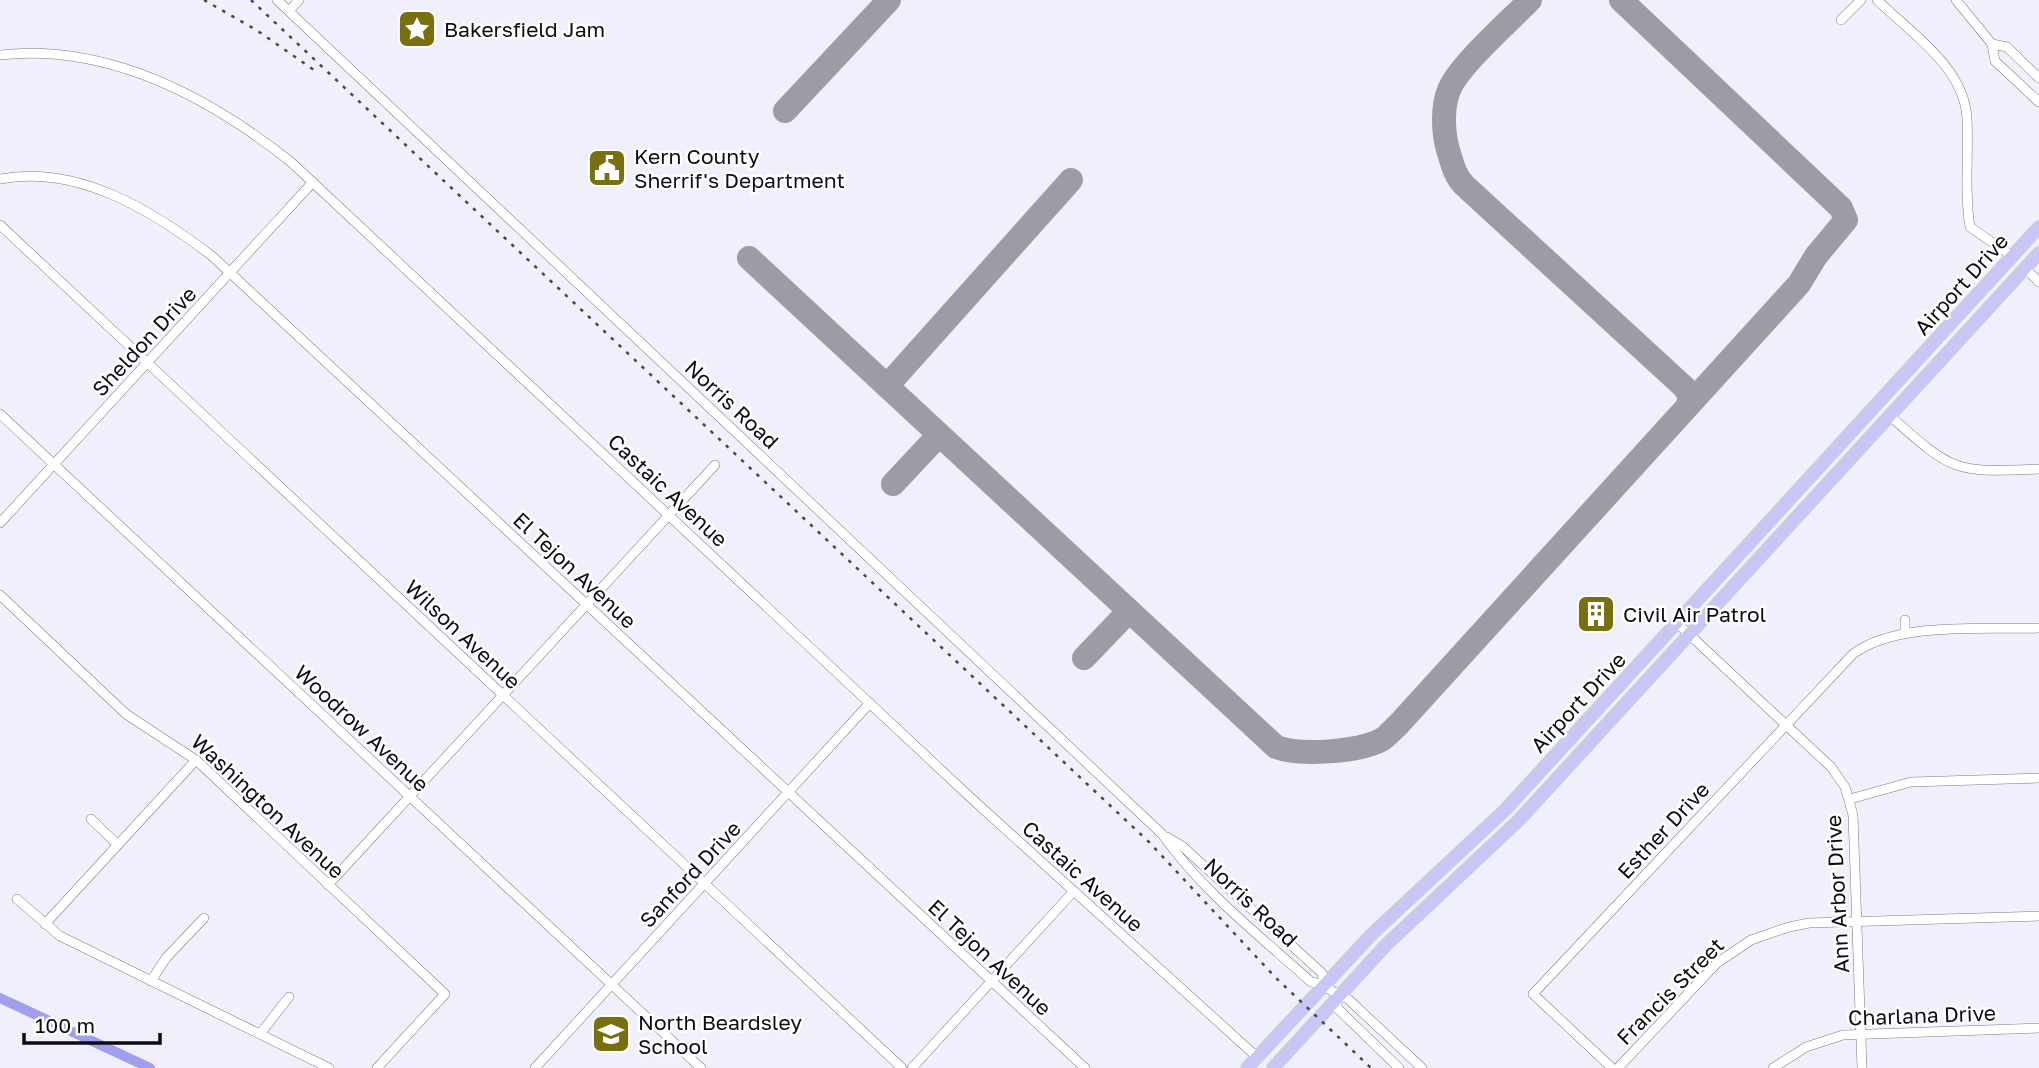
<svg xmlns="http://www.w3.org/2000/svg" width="2039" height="1068" font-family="'Golos Text',sans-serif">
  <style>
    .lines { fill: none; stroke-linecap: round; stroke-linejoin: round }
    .canal { stroke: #a09fed; stroke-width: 10 }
    .taxiway { stroke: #9c9ca6; stroke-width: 24 }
    .minor-casing { stroke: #797a8c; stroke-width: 10 }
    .major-casing { stroke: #ceced0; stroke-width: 14 }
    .minor { stroke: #fff; stroke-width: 9 }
    .major { stroke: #c7c7f6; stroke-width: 12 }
    .rail { stroke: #474750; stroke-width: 2.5; stroke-dasharray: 3.5 7; stroke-linecap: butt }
    .labels { text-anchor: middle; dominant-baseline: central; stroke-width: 5; stroke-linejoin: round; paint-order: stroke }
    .poi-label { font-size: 21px; fill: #0c0c13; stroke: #fff; text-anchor: start }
    .street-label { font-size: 21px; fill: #0c0c13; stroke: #fff }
  </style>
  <rect width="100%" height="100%" fill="#f0f0fd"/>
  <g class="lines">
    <path class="canal" d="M 0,998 L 150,1068"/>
    <g class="taxiway">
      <path d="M 1530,0 C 1510,21 1459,65 1449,90 C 1442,107 1443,132 1448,150 C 1452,162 1454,175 1464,185 L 1684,387 L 1690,395 L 1688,405"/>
      <path d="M 785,111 L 889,0"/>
      <path d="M 749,258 L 1276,747 C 1300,756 1358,752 1381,740 C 1387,737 1392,730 1398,725 L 1799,284 L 1816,256 L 1846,220 L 1841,208 L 1621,0"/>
      <path d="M 887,386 L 1071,180"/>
      <path d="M 893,484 L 939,435"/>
      <path d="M 1084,658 L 1129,611"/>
    </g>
    <g class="minor-casing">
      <g id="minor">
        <path d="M 277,0 L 1162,834 C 1202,891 1260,936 1311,982 C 1327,984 1334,995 1348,999 L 1422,1068"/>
        <path d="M 1877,0 C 1911,33 1964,67 1967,118 C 1969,154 1964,192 1970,227 L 2012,256"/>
        <path d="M 1956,0 L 1992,44"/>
        <path d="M 289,11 L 299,0"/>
        <path d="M 1841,20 L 1861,0"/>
        <path d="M 0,55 C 108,43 209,97 291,162 L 971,798 L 1257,1057"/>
        <path d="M 2039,78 L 2007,47 L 1992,44 L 1995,61 L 2039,102"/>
        <path d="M 0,179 C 78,164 153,211 212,256 L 1085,1068"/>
        <path d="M 0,225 L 902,1068"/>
        <path d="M 2025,268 L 2039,282"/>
        <path d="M 0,414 L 701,1068"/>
        <path d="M 1890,416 C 1953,472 1954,473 2039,469"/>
        <path d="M 0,523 L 313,182"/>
        <path d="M 0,595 L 126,714 L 196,760 L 445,994 L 377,1068"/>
        <path d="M 1905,620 L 1905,632"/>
        <path d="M 1677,623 L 1831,767 L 1845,787 L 1853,815 L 1862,1068"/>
        <path d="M 1850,799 L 1911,782 L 2039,778"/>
        <path d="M 91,819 L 118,845"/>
        <path d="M 1167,837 L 1182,846 L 1322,973 L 1324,984"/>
        <path d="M 328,885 L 715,465"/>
        <path d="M 17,899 L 60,936 L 329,1068"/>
        <path d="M 45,924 L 196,760"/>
        <path d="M 151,981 L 166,958 L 204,918"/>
        <path d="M 1337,998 L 1337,1008 L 1399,1068"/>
        <path d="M 260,1034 L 289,997"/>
        <path d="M 535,1068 L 870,703"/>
        <path d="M 912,1068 L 1073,892"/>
        <path d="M 1612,1068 L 1533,994 L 1853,654 C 1897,621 1984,630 2039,628"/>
        <path d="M 1618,1068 L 1717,963 L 1751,940 L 1789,927 L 1809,923 L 2039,916"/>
        <path d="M 1773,1068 L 1806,1047 L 1843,1035 L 2039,1028"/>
      </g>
    </g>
    <g class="major-casing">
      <g id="major">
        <path d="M 1247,1068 L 1372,934 L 1505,810 L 2039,227"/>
        <path d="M 1273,1068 L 1386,945 L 1519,820 L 2039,253"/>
      </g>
    </g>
    <use href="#minor" class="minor"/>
    <use href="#major" class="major"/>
    <g class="rail">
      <path d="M 204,0 L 258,31 L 314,70"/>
      <path d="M 251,0 L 1149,842 L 1276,978 L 1371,1068"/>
    </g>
  </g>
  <defs>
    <g id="sight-square" transform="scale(2.0125)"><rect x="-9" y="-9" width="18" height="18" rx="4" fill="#78700f" stroke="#fff"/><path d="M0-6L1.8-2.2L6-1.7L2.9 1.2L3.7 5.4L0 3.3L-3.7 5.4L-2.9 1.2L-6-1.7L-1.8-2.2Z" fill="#fff"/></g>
    <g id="civic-square" transform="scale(2.0125)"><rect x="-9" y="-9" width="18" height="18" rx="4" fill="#78700f" stroke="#fff"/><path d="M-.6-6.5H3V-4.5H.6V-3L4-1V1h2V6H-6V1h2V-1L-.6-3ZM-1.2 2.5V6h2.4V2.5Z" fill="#fff"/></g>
    <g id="building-square" transform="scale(2.0125)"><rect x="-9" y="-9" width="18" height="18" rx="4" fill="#78700f" stroke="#fff"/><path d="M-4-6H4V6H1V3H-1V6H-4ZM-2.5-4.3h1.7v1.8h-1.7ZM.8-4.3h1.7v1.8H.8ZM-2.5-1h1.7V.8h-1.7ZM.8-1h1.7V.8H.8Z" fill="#fff"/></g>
    <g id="school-square" transform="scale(2.0125)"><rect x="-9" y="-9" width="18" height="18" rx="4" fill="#78700f" stroke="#fff"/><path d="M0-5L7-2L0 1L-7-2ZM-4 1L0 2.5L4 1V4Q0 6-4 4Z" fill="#fff"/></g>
  </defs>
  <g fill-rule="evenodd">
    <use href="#sight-square" x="417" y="29"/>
    <use href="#civic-square" x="607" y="168"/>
    <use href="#building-square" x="1596" y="614"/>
    <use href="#school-square" x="611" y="1034"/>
  </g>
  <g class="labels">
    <g class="poi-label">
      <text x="444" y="29">Bakersfield Jam</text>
      <text x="634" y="156">Kern County<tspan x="634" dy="24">Sherrif's Department</tspan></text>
      <text x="1623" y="614">Civil Air Patrol</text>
      <text x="638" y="1022">North Beardsley<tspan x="638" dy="24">School</tspan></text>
    </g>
    <g class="street-label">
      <text transform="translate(1961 284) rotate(-48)">Airport Drive</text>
      <text transform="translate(144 341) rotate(-47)">Sheldon Drive</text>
      <text transform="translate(732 404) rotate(43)">Norris Road</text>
      <text transform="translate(668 490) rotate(43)">Castaic Avenue</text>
      <text transform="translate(575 570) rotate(43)">El Tejon Avenue</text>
      <text transform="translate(463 634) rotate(43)">Wilson Avenue</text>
      <text transform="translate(1578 702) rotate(-47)">Airport Drive</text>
      <text transform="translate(362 728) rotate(43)">Woodrow Avenue</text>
      <text transform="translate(268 806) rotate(43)">Washington Avenue</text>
      <text transform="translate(1663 830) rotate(-47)">Esther Drive</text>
      <text transform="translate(690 874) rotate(-47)">Sanford Drive</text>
      <text transform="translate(1083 876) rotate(42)">Castaic Avenue</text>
      <text transform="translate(1837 894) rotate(-93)">Ann Arbor Drive</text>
      <text transform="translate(1251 902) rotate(43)">Norris Road</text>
      <text transform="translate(990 957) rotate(43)">El Tejon Avenue</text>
      <text transform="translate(1670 991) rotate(-45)">Francis Street</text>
      <text transform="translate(1922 1015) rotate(-2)">Charlana Drive</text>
    </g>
  </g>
  <path d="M24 1033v10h136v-10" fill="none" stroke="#0c0c13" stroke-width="3.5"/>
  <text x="35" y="1033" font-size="21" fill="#0c0c13" stroke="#ffffff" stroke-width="5" paint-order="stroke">100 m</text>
</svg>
